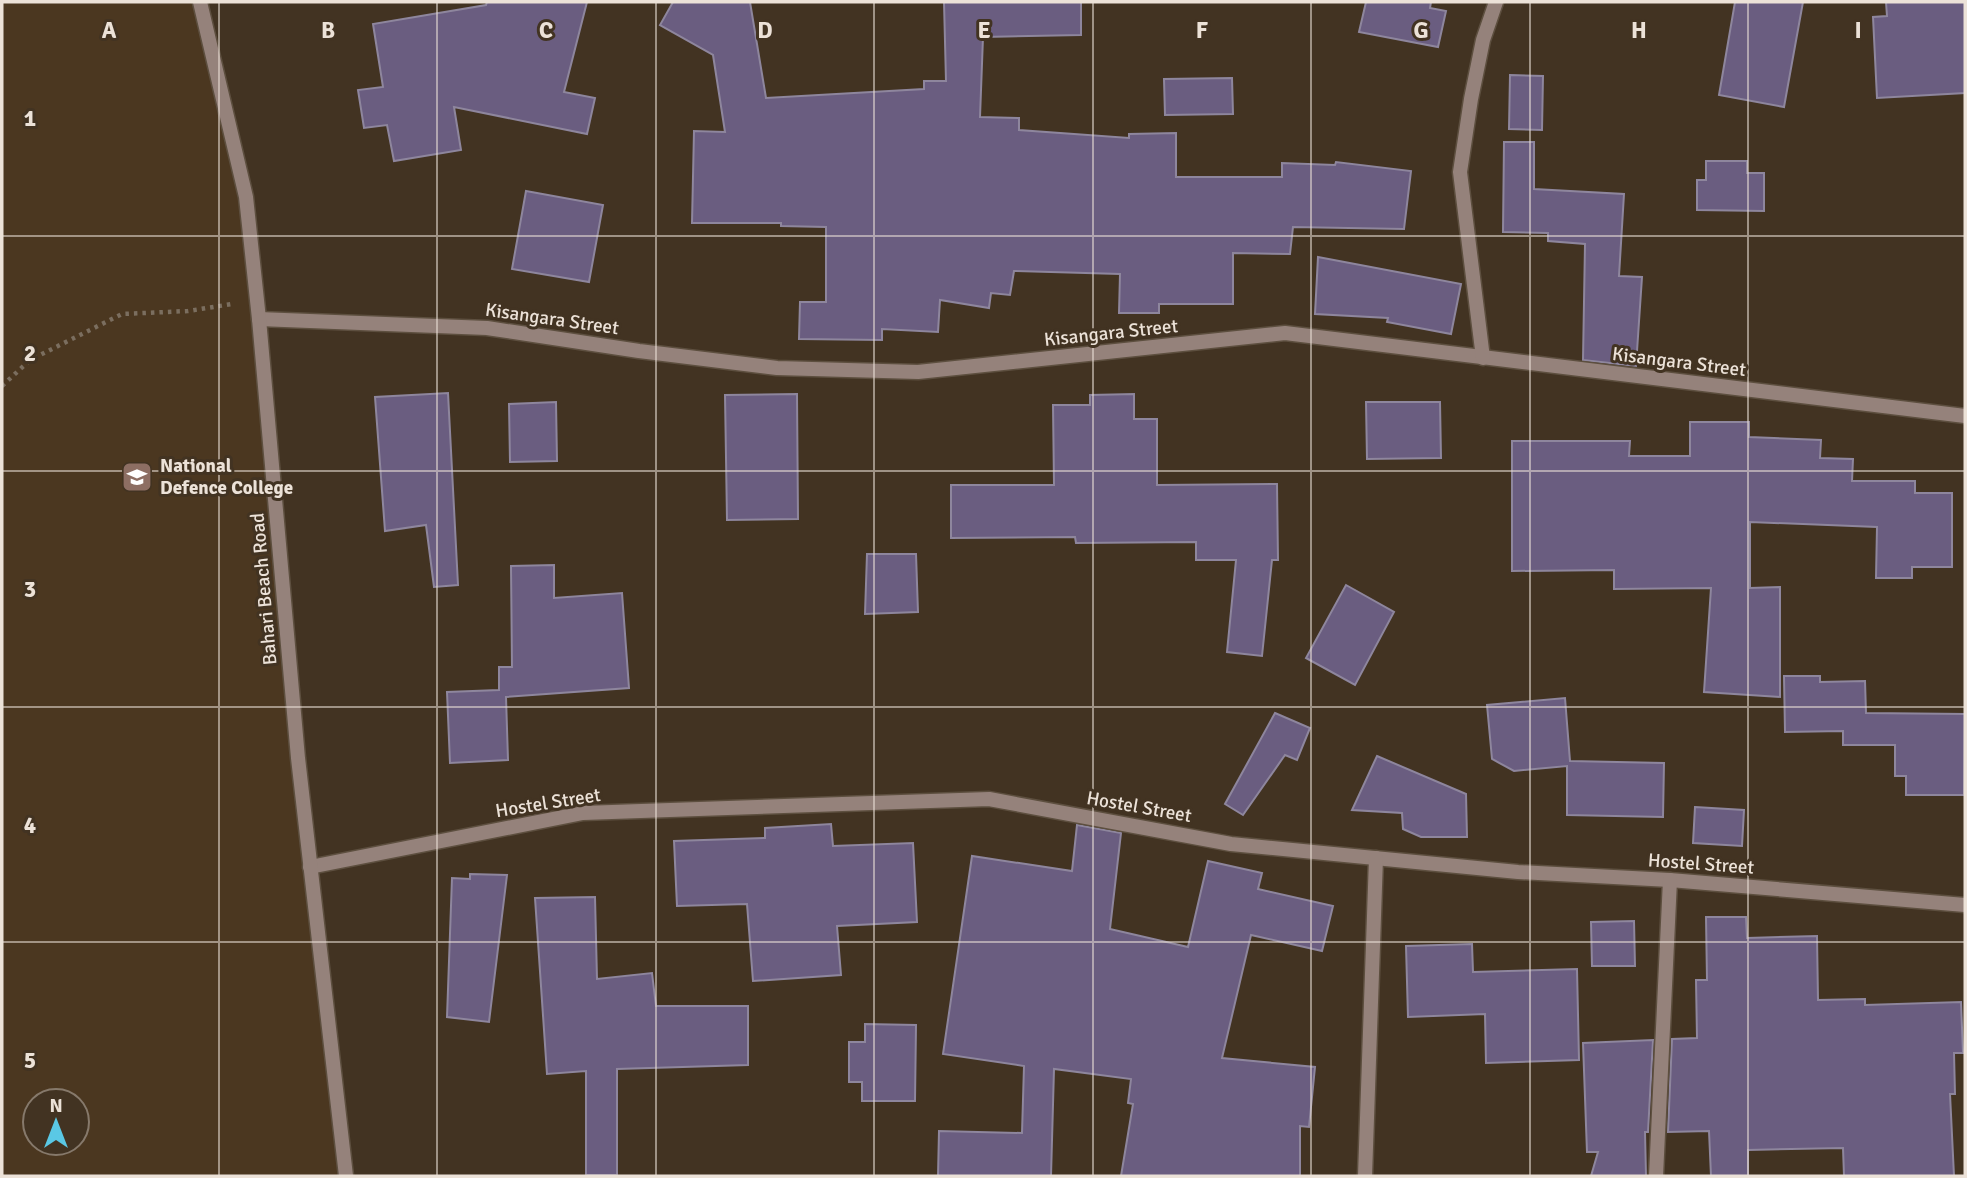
<svg xmlns="http://www.w3.org/2000/svg" width="1967" height="1178" font-family="Signika,sans-serif">
  <style>
    .built { fill: #4b3720; fill-rule: evenodd }
    .building { fill: #6a5d80; stroke: #8e869d; stroke-width: 2 }
    .lines { fill: none; stroke-linecap: round; stroke-linejoin: round }
    .minor-casing { stroke: #5d4f3f; stroke-width: 17 }
    .tertiary-casing { stroke: #5d4f3f; stroke-width: 17 }
    .path { stroke: #7b6e5f; stroke-width: 4.5; stroke-dasharray: 3.5 5; stroke-linecap: butt }
    .minor { stroke: #95827b; stroke-width: 14 }
    .tertiary { stroke: #95827b; stroke-width: 14 }
    .grid { fill: none; stroke: #ece2d8; stroke-width: 2; stroke-opacity: 0.55 }
    .labels { text-anchor: middle; dominant-baseline: central; stroke-width: 6; stroke-linejoin: round; paint-order: stroke }
    .street-label { font-size: 19px; fill: #ece2d8; stroke: #423322 }
    .poi-label { font-size: 19px; font-weight: bold; fill: #ece2d8; stroke: #423322; text-anchor: start }
    .grid-label { font-size: 23px; text-anchor: middle; font-weight: bold; fill: #ece2d8; stroke: #423322; stroke-width: 6; stroke-linejoin: round; paint-order: stroke }
  </style>
  <rect width="100%" height="100%" fill="#423322"/>
  <path class="built" d="M 2,2 L 200,2 L 246,197 L 346,1176 L 2,1176 ZM 35,1101 L 77,1101 L 77,1143 L 35,1143 Z"/>
  <g class="building">
    <path d="M 487,2 L 587,2 L 564,92 L 595,98 L 587,134 L 454,107 L 461,150 L 394,161 L 387,125 L 364,128 L 358,90 L 383,87 L 373,24 L 486,5 Z"/>
    <path d="M 673,2 L 750,2 L 766,98 L 924,89 L 924,81 L 946,81 L 944,2 L 1081,2 L 1081,35 L 983,37 L 980,117 L 1019,118 L 1019,130 L 1129,138 L 1129,134 L 1176,133 L 1176,177 L 1282,177 L 1282,163 L 1335,165 L 1336,162 L 1411,171 L 1404,229 L 1293,227 L 1290,254 L 1233,253 L 1233,304 L 1159,304 L 1159,313 L 1119,313 L 1120,274 L 1014,271 L 1010,295 L 991,293 L 989,308 L 940,300 L 938,332 L 882,329 L 882,340 L 799,339 L 800,302 L 826,302 L 826,227 L 781,226 L 781,223 L 692,223 L 694,131 L 725,132 L 713,55 L 660,25 Z"/>
    <path d="M 1366,2 L 1431,2 L 1430,8 L 1446,11 L 1438,47 L 1359,32 Z"/>
    <path d="M 1735,2 L 1803,2 L 1784,107 L 1719,95 Z"/>
    <path d="M 1886,2 L 1965,2 L 1965,93 L 1877,98 L 1873,17 L 1887,16 Z"/>
    <path d="M 1510,75 L 1543,76 L 1542,130 L 1509,129 Z"/>
    <path d="M 1232,78 L 1233,114 L 1165,115 L 1164,79 Z"/>
    <path d="M 1504,142 L 1534,142 L 1534,189 L 1624,194 L 1619,276 L 1642,277 L 1636,366 L 1583,360 L 1585,244 L 1548,241 L 1548,233 L 1503,232 Z"/>
    <path d="M 1706,161 L 1747,161 L 1747,173 L 1764,173 L 1764,211 L 1697,210 L 1697,180 L 1706,180 Z"/>
    <path d="M 526,191 L 603,205 L 589,282 L 512,269 Z"/>
    <path d="M 1318,257 L 1461,284 L 1451,334 L 1387,322 L 1388,318 L 1315,314 Z"/>
    <path d="M 448,393 L 458,585 L 434,587 L 426,525 L 385,531 L 375,397 Z"/>
    <path d="M 797,394 L 798,519 L 727,520 L 725,395 Z"/>
    <path d="M 1134,394 L 1134,419 L 1157,419 L 1157,485 L 1277,484 L 1278,560 L 1272,560 L 1262,656 L 1227,652 L 1236,560 L 1196,560 L 1196,542 L 1076,543 L 1075,537 L 951,538 L 951,485 L 1054,485 L 1053,405 L 1090,405 L 1090,395 Z"/>
    <path d="M 556,402 L 557,461 L 510,462 L 509,404 Z"/>
    <path d="M 1366,402 L 1440,402 L 1441,458 L 1367,459 Z"/>
    <path d="M 1690,422 L 1749,422 L 1749,437 L 1821,440 L 1820,458 L 1853,459 L 1852,481 L 1915,481 L 1915,493 L 1952,493 L 1952,567 L 1912,567 L 1912,578 L 1876,578 L 1877,527 L 1750,522 L 1750,588 L 1780,587 L 1780,697 L 1704,692 L 1711,588 L 1614,589 L 1614,570 L 1512,571 L 1512,441 L 1630,441 L 1629,456 L 1690,456 Z"/>
    <path d="M 867,554 L 916,554 L 918,612 L 865,614 Z"/>
    <path d="M 554,565 L 554,598 L 622,593 L 629,688 L 506,697 L 508,760 L 450,763 L 447,692 L 499,690 L 499,667 L 512,667 L 511,566 Z"/>
    <path d="M 1346,585 L 1394,612 L 1355,685 L 1306,658 Z"/>
    <path d="M 1784,676 L 1820,676 L 1820,682 L 1865,681 L 1866,713 L 1965,714 L 1964,795 L 1906,795 L 1906,776 L 1895,776 L 1895,745 L 1843,745 L 1843,731 L 1785,732 Z"/>
    <path d="M 1565,698 L 1570,761 L 1664,763 L 1663,817 L 1567,815 L 1567,766 L 1514,771 L 1492,759 L 1487,705 Z"/>
    <path d="M 1275,713 L 1310,728 L 1297,760 L 1285,755 L 1243,815 L 1225,804 Z"/>
    <path d="M 1377,756 L 1466,794 L 1467,837 L 1421,837 L 1403,829 L 1402,813 L 1352,810 Z"/>
    <path d="M 1695,807 L 1744,810 L 1742,846 L 1693,843 Z"/>
    <path d="M 831,824 L 833,846 L 913,843 L 917,922 L 837,926 L 841,975 L 753,981 L 747,904 L 677,906 L 674,841 L 765,838 L 765,828 Z"/>
    <path d="M 1077,825 L 1121,833 L 1110,929 L 1188,947 L 1208,861 L 1262,873 L 1258,889 L 1333,906 L 1322,951 L 1251,935 L 1222,1058 L 1315,1067 L 1309,1127 L 1300,1126 L 1300,1176 L 1121,1176 L 1133,1104 L 1128,1103 L 1131,1079 L 1054,1069 L 1051,1176 L 938,1176 L 939,1131 L 1022,1133 L 1024,1066 L 943,1054 L 972,856 L 1072,871 Z"/>
    <path d="M 470,874 L 507,875 L 489,1022 L 447,1017 L 452,878 L 470,879 Z"/>
    <path d="M 595,897 L 597,979 L 652,973 L 656,1006 L 748,1006 L 748,1065 L 617,1069 L 617,1175 L 586,1175 L 586,1071 L 547,1074 L 535,898 Z"/>
    <path d="M 1706,917 L 1746,917 L 1747,938 L 1817,936 L 1818,1000 L 1865,999 L 1865,1005 L 1961,1002 L 1963,1053 L 1954,1053 L 1955,1094 L 1950,1094 L 1954,1176 L 1844,1176 L 1843,1148 L 1748,1150 L 1748,1176 L 1711,1176 L 1709,1131 L 1668,1132 L 1672,1039 L 1697,1038 L 1696,980 L 1707,980 Z"/>
    <path d="M 1634,921 L 1635,966 L 1592,966 L 1591,922 Z"/>
    <path d="M 1472,944 L 1473,972 L 1577,969 L 1579,1060 L 1486,1063 L 1485,1014 L 1408,1017 L 1406,946 Z"/>
    <path d="M 865,1024 L 916,1025 L 915,1101 L 862,1101 L 862,1082 L 849,1082 L 849,1042 L 865,1042 Z"/>
    <path d="M 1653,1040 L 1648,1132 L 1645,1132 L 1646,1176 L 1591,1176 L 1598,1152 L 1587,1152 L 1583,1043 Z"/>
  </g>
  <g class="lines">
    <g class="minor-casing">
      <g id="minor">
        <path d="M 259,319 L 487,328 L 639,351 L 777,368 L 918,372 L 1285,333 L 1965,416"/>
        <path d="M 1483,358 L 1460,172 L 1471,99 L 1483,40 L 1496,2"/>
        <path d="M 310,867 L 583,813 L 989,799 L 1231,844 L 1518,872 L 1670,880 L 1965,905"/>
        <path d="M 1365,1176 L 1376,858"/>
        <path d="M 1656,1176 L 1670,880"/>
      </g>
    </g>
    <g class="tertiary-casing">
      <path id="tertiary" d="M 200,2 L 246,197 L 259,319 L 298,758 L 346,1176"/>
    </g>
    <path class="path" d="M 2,386 L 30,360 L 122,314 L 188,311 L 232,304"/>
    <use href="#minor" class="minor"/>
    <use href="#tertiary" class="tertiary"/>
  </g>
  <path class="grid" d="M 219,2 L 219,1176M 437,2 L 437,1176M 656,2 L 656,1176M 874,2 L 874,1176M 1093,2 L 1093,1176M 1311,2 L 1311,1176M 1530,2 L 1530,1176M 1748,2 L 1748,1176M 2,236 L 1965,236M 2,471 L 1965,471M 2,707 L 1965,707M 2,942 L 1965,942"/>
  <defs>
    <g id="school-square" transform="scale(1.575)"><rect x="-9" y="-9" width="18" height="18" rx="4" fill="#8d6e63" stroke="#423322"/><path d="M0-5L7-2L0 1L-7-2ZM-4 1L0 2.5L4 1V4Q0 6-4 4Z" fill="#fff"/></g>
  </defs>
  <g fill-rule="evenodd">
    <use href="#school-square" x="137" y="477"/>
  </g>
  <g class="labels">
    <g class="street-label">
      <text transform="translate(552 319) rotate(8)">Kisangara Street</text>
      <text transform="translate(1111 333) rotate(-6)">Kisangara Street</text>
      <text transform="translate(1679 362) rotate(7)">Kisangara Street</text>
      <text transform="translate(264 589) rotate(-95)">Bahari Beach Road</text>
      <text transform="translate(548 803) rotate(-9)">Hostel Street</text>
      <text transform="translate(1139 807) rotate(10)">Hostel Street</text>
      <text transform="translate(1701 864) rotate(4)">Hostel Street</text>
    </g>
    <g class="poi-label">
      <text x="160" y="466">National<tspan x="160" dy="22">Defence College</tspan></text>
    </g>
  </g>
  <g class="grid-label">
    <text x="109" y="38">A</text>
    <text x="328" y="38">B</text>
    <text x="546" y="38">C</text>
    <text x="765" y="38">D</text>
    <text x="984" y="38">E</text>
    <text x="1202" y="38">F</text>
    <text x="1421" y="38">G</text>
    <text x="1639" y="38">H</text>
    <text x="1858" y="38">I</text>
    <text x="30" y="126">1</text>
    <text x="30" y="361">2</text>
    <text x="30" y="597">3</text>
    <text x="30" y="833">4</text>
    <text x="30" y="1068">5</text>
  </g>
  <rect width="1967" height="1178" fill="none" stroke="#ece2d8" stroke-width="7"/>
  <g transform="translate(56 1122)"><circle r="33" fill="#423322" stroke="#86796b" stroke-width="2"/>
  <path d="M0-5L12 26L0 18L-12 26Z" fill="#5ac8e5"/>
  <text y="-10" font-size="19" font-weight="bold" text-anchor="middle" fill="#ece2d8">N</text>
  </g>
</svg>
